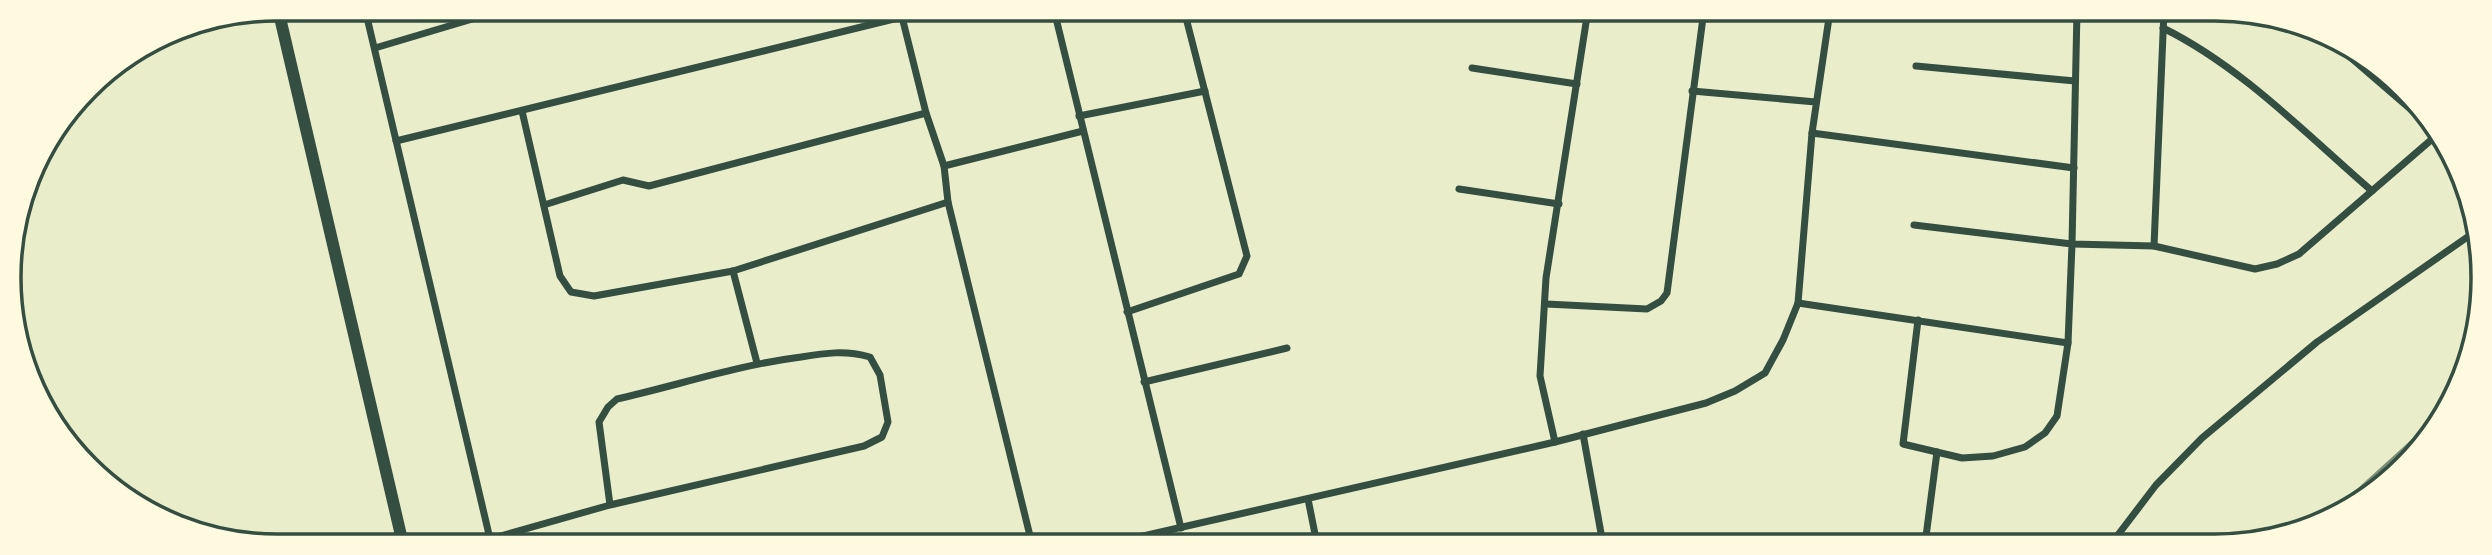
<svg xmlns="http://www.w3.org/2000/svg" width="2492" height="555" font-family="'Archivo Narrow',sans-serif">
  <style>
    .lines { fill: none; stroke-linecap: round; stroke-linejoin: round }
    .minor { stroke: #344e41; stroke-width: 7 }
    .primary { stroke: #344e41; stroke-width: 12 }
    .rail { stroke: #7c8e77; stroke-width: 4.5 }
    .rim { fill: none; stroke: #344e41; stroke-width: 3.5 }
  </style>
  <rect width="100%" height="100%" fill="#e9edc9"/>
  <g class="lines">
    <g class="minor">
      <path d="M 365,9 L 491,543"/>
      <path d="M 900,9 L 926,113 L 944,166 L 948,202 L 1032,544"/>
      <path d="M 1054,10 L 1181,528"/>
      <path d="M 2077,11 L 2072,244 L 2154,246 L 2255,269 L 2277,264 L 2299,254 L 2438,134"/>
      <path d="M 2163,28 C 2242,67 2306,134 2372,191"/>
      <path d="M 2327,37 L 2436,131"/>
      <path d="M 375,48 L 506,9"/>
      <path d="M 1916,66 L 2075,81"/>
      <path d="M 1472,68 L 1577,84"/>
      <path d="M 1692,91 L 1816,102"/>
      <path d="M 522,111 L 560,276 L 571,292 L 594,296 L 733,271 L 948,202"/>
      <path d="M 1079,116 L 1205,91"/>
      <path d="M 1812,133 L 2074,168"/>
      <path d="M 396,141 L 902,17"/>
      <path d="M 944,166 L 1083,131"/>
      <path d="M 1459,189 L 1559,204"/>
      <path d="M 544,205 L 623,180 L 649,186 L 926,113"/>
      <path d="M 1914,225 L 2072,244 L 2068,343 L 2057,416 L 2045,433 L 2025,447 L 1993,456 L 1962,458 L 1903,444 L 1918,320"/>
      <path d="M 2154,246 L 2164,11"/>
      <path d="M 733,271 L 757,363"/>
      <path d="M 1798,303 L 2068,343"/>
      <path d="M 1546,304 L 1647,309 L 1661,301 L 1667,293 L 1704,10"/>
      <path d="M 1127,312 L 1239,274 L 1247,256 L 1184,10"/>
      <path d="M 1144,382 L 1287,348"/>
      <path d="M 1583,434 L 1603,544"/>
      <path d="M 1555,442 L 1540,376 L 1546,278 L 1588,10"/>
      <path d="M 1308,499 L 1317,544"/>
      <path d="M 490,539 L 610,505 L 864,446 L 882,437 L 888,422 L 880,375 L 870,357 C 845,350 825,353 801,357 C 738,365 679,385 617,399 L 608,407 L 599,422 L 610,505"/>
      <path d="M 1108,544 L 1555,442 L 1706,403 L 1735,391 L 1765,373 L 1783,340 L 1798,303 L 1812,133 L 1830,11"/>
      <path d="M 1925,544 L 1937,452"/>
      <path d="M 2111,544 L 2156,485 L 2202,438 L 2317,342 L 2476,231"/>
    </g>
    <path class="primary" d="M 278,9 L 403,544"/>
    <path class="rail" d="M 2332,519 L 2346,502 L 2442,415"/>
  </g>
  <path d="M0 0H2492V555H0ZM277 21H2215A256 256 0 0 1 2471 277V278A256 256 0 0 1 2215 534H277A256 256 0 0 1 21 278V277A256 256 0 0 1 277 21Z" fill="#fefae0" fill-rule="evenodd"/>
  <path class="rim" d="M277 21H2215A256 256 0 0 1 2471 277V278A256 256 0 0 1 2215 534H277A256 256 0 0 1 21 278V277A256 256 0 0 1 277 21Z"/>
</svg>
